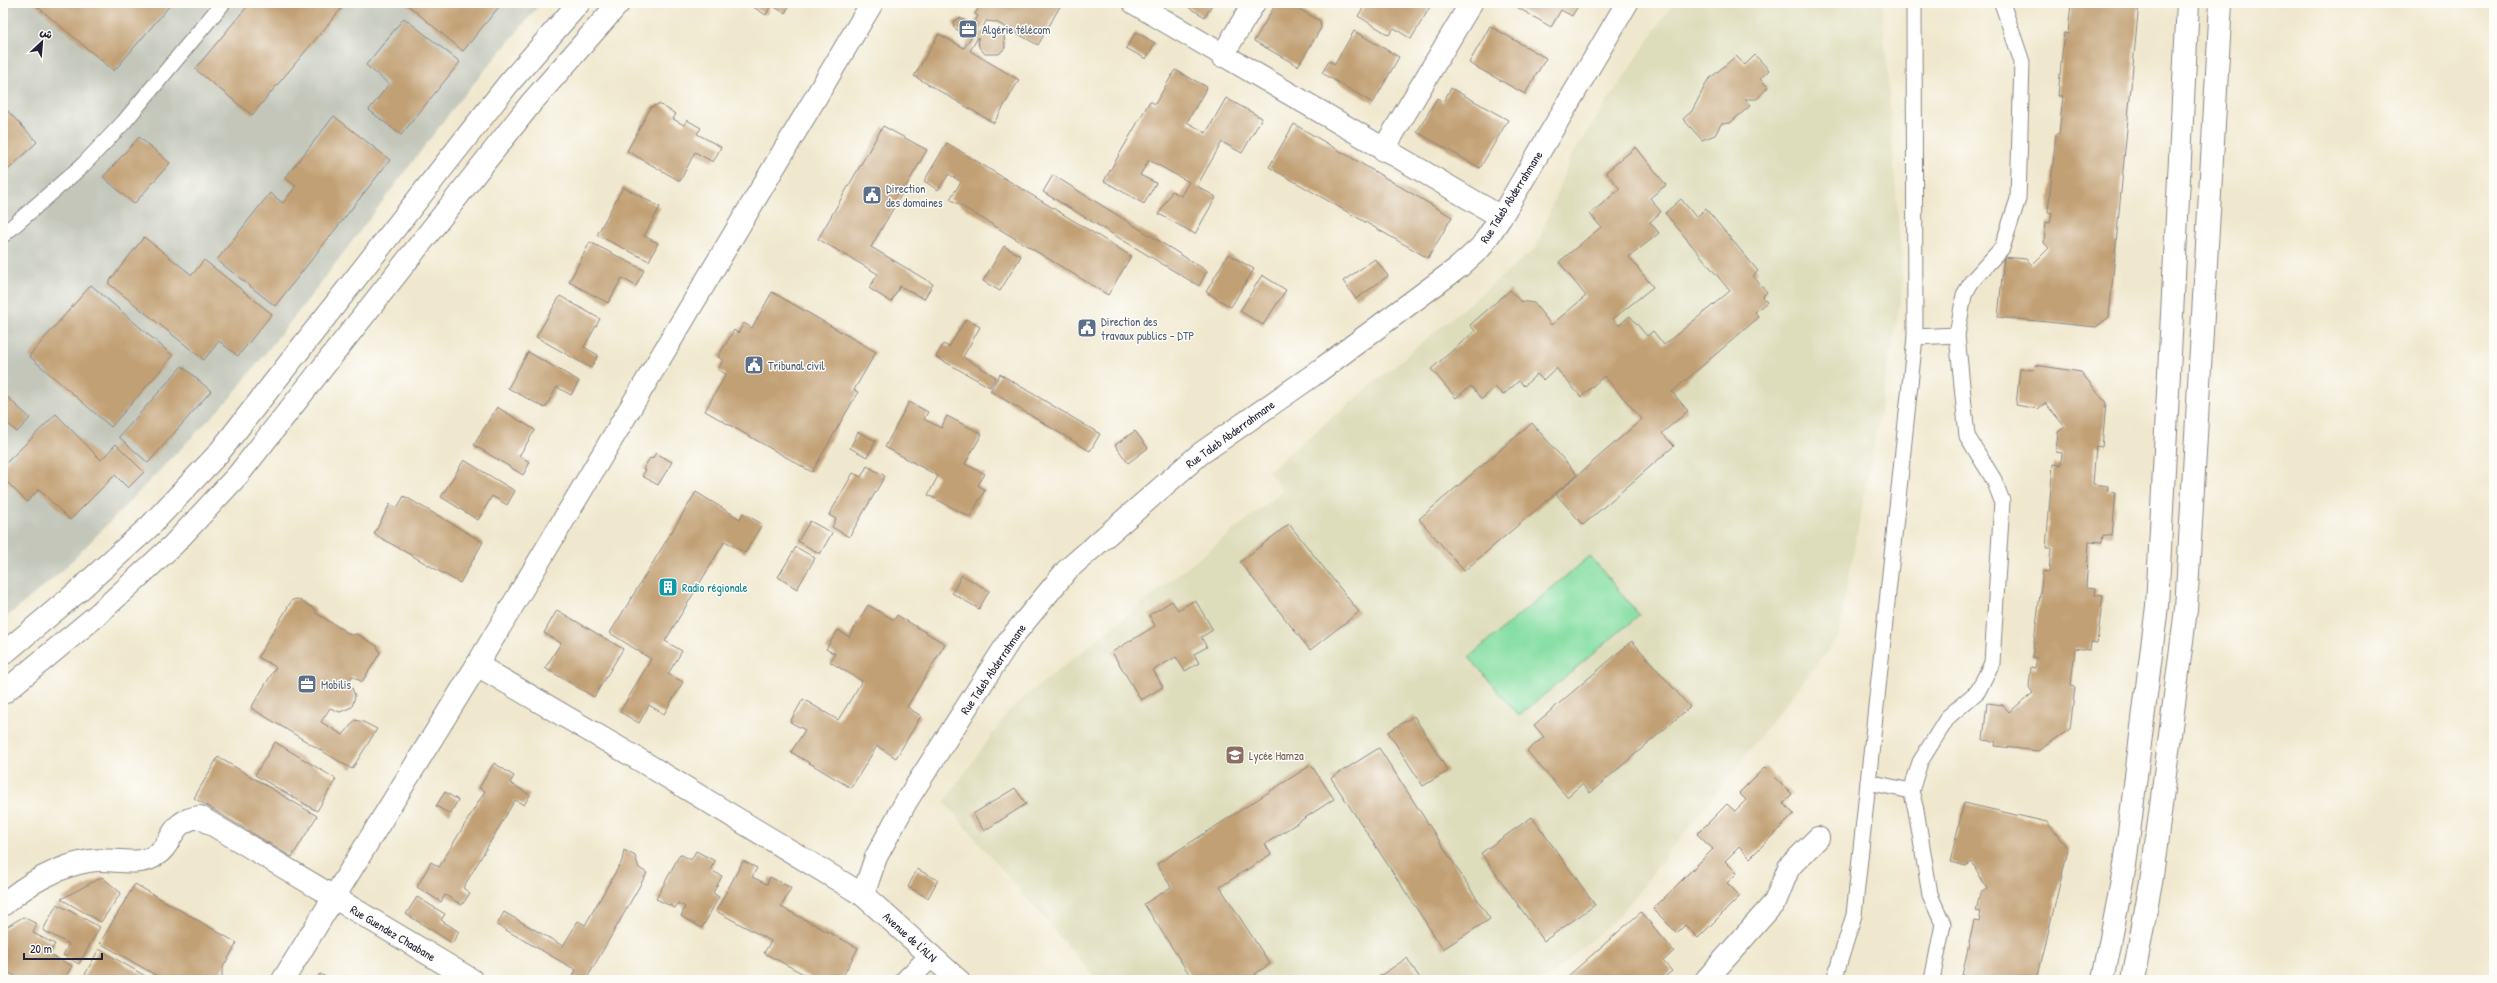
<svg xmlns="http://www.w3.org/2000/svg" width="2497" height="983" font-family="'Patrick Hand','Playpen Sans Arabic',sans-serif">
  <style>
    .built { fill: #deddbb }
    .industrial { fill: #c3c6b9 }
    .green { fill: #87dfa4; stroke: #548070 }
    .building { fill: #c2a075 }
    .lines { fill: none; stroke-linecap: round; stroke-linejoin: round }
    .service-casing { stroke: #898584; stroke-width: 17 }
    .minor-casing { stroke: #898584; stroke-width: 24 }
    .secondary-casing { stroke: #898584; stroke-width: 24 }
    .primary-casing { stroke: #898584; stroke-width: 24 }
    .service { stroke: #fff; stroke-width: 15 }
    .minor { stroke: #fff; stroke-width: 22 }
    .secondary { stroke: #fff; stroke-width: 22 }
    .primary { stroke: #fff; stroke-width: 22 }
    .labels { text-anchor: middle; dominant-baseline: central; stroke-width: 3; stroke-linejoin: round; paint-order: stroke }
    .service-label { font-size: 12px; fill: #4e5e75; stroke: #fdfcf7; text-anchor: start }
    .street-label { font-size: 12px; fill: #22223b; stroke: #fdfcf7 }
    .culture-label { font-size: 12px; fill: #0d838f; stroke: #fdfcf7; text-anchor: start }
    .education-label { font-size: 12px; fill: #785e54; stroke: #fdfcf7; text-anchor: start }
  </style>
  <rect width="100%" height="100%" fill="#fdfcf7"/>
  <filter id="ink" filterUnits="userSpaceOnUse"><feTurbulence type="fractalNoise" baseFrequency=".025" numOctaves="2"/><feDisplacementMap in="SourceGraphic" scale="8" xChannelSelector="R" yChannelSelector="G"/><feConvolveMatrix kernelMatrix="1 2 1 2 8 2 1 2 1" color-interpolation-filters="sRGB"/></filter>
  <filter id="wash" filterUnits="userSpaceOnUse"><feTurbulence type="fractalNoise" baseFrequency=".012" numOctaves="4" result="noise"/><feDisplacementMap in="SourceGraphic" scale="16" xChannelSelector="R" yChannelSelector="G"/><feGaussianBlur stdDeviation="0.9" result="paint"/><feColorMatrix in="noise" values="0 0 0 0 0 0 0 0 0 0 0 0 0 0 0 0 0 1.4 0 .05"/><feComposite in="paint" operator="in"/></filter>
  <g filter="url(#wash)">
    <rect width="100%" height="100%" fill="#f0e8ce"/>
    <path class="built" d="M 1673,3 L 1882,3 L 1903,287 L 1838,637 L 1620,915 L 1546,980 L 1097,980 L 944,802 L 1011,708 L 1283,491 L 1268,471 L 1536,248 L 1570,158 Z"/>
    <path class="industrial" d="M 3,3 L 541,3 L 455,106 L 306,302 L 230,398 L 62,571 L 3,620 Z"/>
    <path class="green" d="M 1590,556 L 1639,615 L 1519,716 L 1469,657 Z"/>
    <g id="blocks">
      <g class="building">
        <path d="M 3,3 L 11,3 L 5,11 Z"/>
        <path d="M 33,3 L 172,3 L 114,71 Z"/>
        <path d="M 250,3 L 346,3 L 252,115 L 195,69 Z"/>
        <path d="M 405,3 L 502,3 L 463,51 Z"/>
        <path d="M 751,3 L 791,3 L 785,13 L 771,5 L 766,15 L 750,5 Z"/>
        <path d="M 981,3 L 1062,3 L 1038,45 L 996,22 L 986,21 L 980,33 L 989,29 L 997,30 L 1004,35 L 1005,48 L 999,54 L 985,54 L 979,47 L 978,37 L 970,51 L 1019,80 L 994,123 L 914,76 L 939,34 L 964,48 L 971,37 L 954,28 L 953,22 L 960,18 L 973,25 L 978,16 L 975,14 Z"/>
        <path d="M 1181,3 L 1213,3 L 1205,17 Z"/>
        <path d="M 1289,3 L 1320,21 L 1321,28 L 1298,66 L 1254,41 L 1276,4 Z"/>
        <path d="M 1366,3 L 1423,3 L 1430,7 L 1411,39 L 1394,28 L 1389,35 L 1358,16 Z"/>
        <path d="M 1510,3 L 1580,3 L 1572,16 L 1561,10 L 1551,27 Z"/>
        <path d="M 2071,3 L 2139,3 L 2109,317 L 2096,327 L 1998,317 L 2004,257 L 2026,259 L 2032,265 L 2049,248 L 2044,243 L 2046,222 L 2050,223 L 2052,213 L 2048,212 L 2056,134 L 2059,134 L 2063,96 L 2058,96 L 2064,33 L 2068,34 Z"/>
        <path d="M 404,18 L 460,62 L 401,135 L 369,110 L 389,84 L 366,65 Z"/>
        <path d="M 1490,26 L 1546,58 L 1525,94 L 1469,63 Z"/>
        <path d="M 1354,31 L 1399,57 L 1373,103 L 1322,73 L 1329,61 L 1335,64 Z"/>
        <path d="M 1136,32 L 1155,43 L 1146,59 L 1126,48 Z"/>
        <path d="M 1755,55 L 1769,70 L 1760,79 L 1768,87 L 1757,99 L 1745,99 L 1750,106 L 1730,123 L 1721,124 L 1715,135 L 1702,140 L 1683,119 L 1692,111 L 1708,80 L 1736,56 L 1745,65 Z"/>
        <path d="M 1175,70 L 1207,87 L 1187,122 L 1206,133 L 1226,98 L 1262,118 L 1242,153 L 1222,142 L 1197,186 L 1216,197 L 1195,234 L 1159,214 L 1172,191 L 1181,196 L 1189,182 L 1149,160 L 1140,175 L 1156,183 L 1144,204 L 1104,181 L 1150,101 L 1155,104 Z"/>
        <path d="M 1451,88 L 1508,120 L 1480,168 L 1417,132 L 1437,98 L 1443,102 Z"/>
        <path d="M 659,104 L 676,114 L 673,119 L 684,125 L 687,120 L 701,128 L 697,134 L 721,147 L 713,162 L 695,152 L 680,181 L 627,151 L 651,107 Z"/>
        <path d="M 3,106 L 37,142 L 8,170 L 3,165 Z"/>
        <path d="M 334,116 L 390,160 L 275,306 L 217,260 L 270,193 L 283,203 L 296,186 L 285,178 Z"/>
        <path d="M 1294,124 L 1452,217 L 1428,258 L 1269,167 Z"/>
        <path d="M 883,126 L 927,150 L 871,247 L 933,284 L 924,299 L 900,286 L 891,302 L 869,288 L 878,274 L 818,239 Z"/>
        <path d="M 139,137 L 170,163 L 134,204 L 103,177 Z"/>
        <path d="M 947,143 L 1131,256 L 1108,295 L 950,199 L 961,182 L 949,174 L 938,190 L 924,181 Z"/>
        <path d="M 1636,147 L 1666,185 L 1650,198 L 1661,212 L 1650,222 L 1659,233 L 1629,257 L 1653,287 L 1613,319 L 1619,325 L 1630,316 L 1647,336 L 1653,331 L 1664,345 L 1730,291 L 1665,213 L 1681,199 L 1696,217 L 1706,209 L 1758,271 L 1753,276 L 1767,292 L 1762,297 L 1767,302 L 1755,312 L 1759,317 L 1672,392 L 1688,411 L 1662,433 L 1674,446 L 1583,525 L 1556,494 L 1642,419 L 1604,376 L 1581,397 L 1556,368 L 1543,380 L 1537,374 L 1524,386 L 1519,381 L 1503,395 L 1495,387 L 1482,399 L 1471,386 L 1456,398 L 1431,369 L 1475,331 L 1470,325 L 1510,290 L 1520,301 L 1534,303 L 1551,325 L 1586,296 L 1559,262 L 1601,227 L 1590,214 L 1620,189 L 1606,172 Z"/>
        <path d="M 1053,175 L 1207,271 L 1199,286 L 1043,192 Z"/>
        <path d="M 623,187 L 660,207 L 644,236 L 658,243 L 649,261 L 597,235 Z"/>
        <path d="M 144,237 L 192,275 L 204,260 L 272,314 L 238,356 L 219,341 L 204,360 L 108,283 Z"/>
        <path d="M 590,242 L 644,270 L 636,286 L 622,278 L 608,303 L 569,282 Z"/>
        <path d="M 1004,246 L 1021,256 L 1000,291 L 983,281 Z"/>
        <path d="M 1228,254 L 1254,269 L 1231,307 L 1206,292 Z"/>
        <path d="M 1375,259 L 1388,276 L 1356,299 L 1343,281 Z"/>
        <path d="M 1262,275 L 1286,290 L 1263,325 L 1240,311 Z"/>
        <path d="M 91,285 L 173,356 L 111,427 L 29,356 Z"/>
        <path d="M 772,292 L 876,352 L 854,390 L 858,392 L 812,472 L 705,411 L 726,374 L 718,370 L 723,360 L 718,357 L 734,330 L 738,333 L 744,323 L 752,328 Z"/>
        <path d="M 560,296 L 600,319 L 584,347 L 598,355 L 591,368 L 536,337 Z"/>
        <path d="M 966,319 L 980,327 L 963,357 L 996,377 L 990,387 L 936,357 L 943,344 L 949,347 Z"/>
        <path d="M 528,352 L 579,381 L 571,395 L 557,387 L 545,408 L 508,388 Z"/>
        <path d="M 2035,365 L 2081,372 L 2106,403 L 2102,447 L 2096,446 L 2093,484 L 2108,486 L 2107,491 L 2116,492 L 2112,536 L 2103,535 L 2102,542 L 2089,541 L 2086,588 L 2096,589 L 2095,595 L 2103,596 L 2097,643 L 2091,642 L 2090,650 L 2075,648 L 2071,686 L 2075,687 L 2070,729 L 2038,751 L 1995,746 L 1996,742 L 1983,740 L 1987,703 L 2003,705 L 2009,712 L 2033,693 L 2029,687 L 2031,667 L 2035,668 L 2037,658 L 2032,657 L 2043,571 L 2049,572 L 2051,548 L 2046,548 L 2053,464 L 2061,465 L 2062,453 L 2056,452 L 2058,432 L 2065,427 L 2045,403 L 2038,409 L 2016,405 L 2020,369 L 2034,370 Z"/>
        <path d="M 182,366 L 211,391 L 148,463 L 119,437 Z"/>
        <path d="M 1000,374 L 1100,434 L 1090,451 L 990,391 Z"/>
        <path d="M 3,393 L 30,418 L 17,432 L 3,419 Z"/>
        <path d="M 909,402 L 928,412 L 924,419 L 941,428 L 947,416 L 982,434 L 965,464 L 985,474 L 978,485 L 985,490 L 970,517 L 928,495 L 938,476 L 885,447 Z"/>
        <path d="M 497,407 L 535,430 L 519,456 L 530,462 L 523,475 L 474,445 Z"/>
        <path d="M 56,414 L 101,460 L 116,444 L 144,472 L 128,488 L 115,475 L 70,520 L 39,489 L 27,502 L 3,478 L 3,466 Z"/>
        <path d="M 1532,423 L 1577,475 L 1464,571 L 1419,519 Z"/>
        <path d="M 1135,431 L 1148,448 L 1128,463 L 1115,445 Z"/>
        <path d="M 858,432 L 876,441 L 867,457 L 850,448 Z"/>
        <path d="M 656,453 L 672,462 L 658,485 L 642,476 L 646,470 L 643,469 L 650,458 L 652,459 Z"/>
        <path d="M 464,460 L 515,491 L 507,505 L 492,496 L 478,520 L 441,497 Z"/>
        <path d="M 867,466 L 885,476 L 849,537 L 832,527 L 836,519 L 829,515 L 853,473 L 861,477 Z"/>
        <path d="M 696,492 L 740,519 L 743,513 L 762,524 L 745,553 L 725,541 L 665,641 L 682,651 L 668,674 L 683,682 L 664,714 L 649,705 L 639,723 L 620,712 L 651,659 L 610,633 Z"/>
        <path d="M 404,496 L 483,542 L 460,583 L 374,534 L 390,504 L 397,508 Z"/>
        <path d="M 810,521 L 832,533 L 820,554 L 798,541 Z"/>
        <path d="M 1289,524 L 1359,612 L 1310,650 L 1240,562 Z"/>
        <path d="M 796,547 L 815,558 L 797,589 L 778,577 Z"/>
        <path d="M 962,575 L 989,591 L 979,609 L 952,593 Z"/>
        <path d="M 298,599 L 315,609 L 316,613 L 351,635 L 357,634 L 377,646 L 380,653 L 362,682 L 352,676 L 347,685 L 352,688 L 355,696 L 352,707 L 340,712 L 330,708 L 321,722 L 343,735 L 355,720 L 363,722 L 377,729 L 352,769 L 251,708 L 276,667 L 258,657 L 292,600 Z"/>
        <path d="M 1195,600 L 1213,630 L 1201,637 L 1207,647 L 1194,654 L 1199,663 L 1185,671 L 1176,657 L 1153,670 L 1163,687 L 1141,700 L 1112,652 L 1155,626 L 1149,615 L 1172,601 L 1178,610 Z"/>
        <path d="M 868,605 L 894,620 L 897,615 L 945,644 L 907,707 L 921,716 L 896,758 L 877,746 L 851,788 L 791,752 L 805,730 L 790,722 L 803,699 L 838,720 L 862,681 L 830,662 L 835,654 L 826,649 L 838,630 L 849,637 Z"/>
        <path d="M 557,610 L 623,649 L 594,697 L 545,668 L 561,643 L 544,633 Z"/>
        <path d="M 1632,641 L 1690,707 L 1590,793 L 1582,784 L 1567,797 L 1527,751 L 1544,737 L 1534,725 Z"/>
        <path d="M 1414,716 L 1448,771 L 1423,786 L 1388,732 Z"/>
        <path d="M 275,742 L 336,779 L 317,811 L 255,775 Z"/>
        <path d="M 1379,748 L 1490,919 L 1443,949 L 1331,778 Z"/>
        <path d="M 218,757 L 317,816 L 292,857 L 194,798 Z"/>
        <path d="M 494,763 L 514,776 L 510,783 L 530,795 L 524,805 L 515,800 L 463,888 L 470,893 L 462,905 L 445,895 L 441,902 L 417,887 L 431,862 L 439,867 L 485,791 L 479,788 Z"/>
        <path d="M 1311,765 L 1334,799 L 1265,844 L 1271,854 L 1220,887 L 1270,964 L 1255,974 L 1258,980 L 1193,980 L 1144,904 L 1171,887 L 1157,864 Z"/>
        <path d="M 1765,767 L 1792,794 L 1783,803 L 1794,814 L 1750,858 L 1739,847 L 1725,861 L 1737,873 L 1727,883 L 1740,896 L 1698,938 L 1685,925 L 1677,933 L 1653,909 L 1713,849 L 1697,834 L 1727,804 L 1735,811 L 1746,800 L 1739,793 Z"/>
        <path d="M 1015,788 L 1026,804 L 984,831 L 973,814 Z"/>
        <path d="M 445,792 L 458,800 L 450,814 L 436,806 Z"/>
        <path d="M 1964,803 L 2047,822 L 2068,849 L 2037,980 L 1961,980 L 1974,921 L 1979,922 L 1981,912 L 1976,911 L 1980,893 L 1987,889 L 1972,862 L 1966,866 L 1950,862 Z"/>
        <path d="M 1532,817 L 1595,905 L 1544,941 L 1481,853 Z"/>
        <path d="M 624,850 L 635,856 L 639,868 L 647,873 L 586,980 L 572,978 L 576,970 L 497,925 L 504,912 L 563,946 L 578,921 L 585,925 L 622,861 Z"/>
        <path d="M 696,851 L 715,861 L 710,870 L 722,876 L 713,893 L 719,897 L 702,928 L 681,916 L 685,907 L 678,903 L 675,908 L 656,899 L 680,854 L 691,860 Z"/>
        <path d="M 743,861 L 757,868 L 752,877 L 767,884 L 770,877 L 791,888 L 781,907 L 858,948 L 841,980 L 815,980 L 764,953 L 771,941 L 716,911 Z"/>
        <path d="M 917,869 L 938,880 L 928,898 L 908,887 Z"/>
        <path d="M 102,877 L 121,893 L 101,922 L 61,899 Z"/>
        <path d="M 135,884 L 237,943 L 222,969 L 222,980 L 164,980 L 100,943 Z"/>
        <path d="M 417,897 L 445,914 L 441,920 L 459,932 L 452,943 L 406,914 Z"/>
        <path d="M 57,904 L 100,927 L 79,964 L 63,955 L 69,944 L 43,930 Z"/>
        <path d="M 1641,912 L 1674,951 L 1663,961 L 1672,971 L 1661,980 L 1572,980 L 1568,976 Z"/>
        <path d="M 23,917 L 37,924 L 33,933 L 55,944 L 49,954 L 72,966 L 64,980 L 23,980 L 3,970 L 3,929 Z"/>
        <path d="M 99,949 L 152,980 L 82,980 Z"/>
        <path d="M 1407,958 L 1421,980 L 1374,980 Z"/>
        <path d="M 3,974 L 14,980 L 3,980 Z"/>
        <path d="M 320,974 L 331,980 L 316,980 Z"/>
      </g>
    </g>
  </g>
  <g filter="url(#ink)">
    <use href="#blocks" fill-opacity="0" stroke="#898584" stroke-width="1"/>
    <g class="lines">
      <g class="service-casing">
        <g id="service">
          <path d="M 3,235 L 83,165 L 124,122 L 223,3"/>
          <path d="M 1915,337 L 1957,335"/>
          <path d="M 1868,782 L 1911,791"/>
          <path d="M 1834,980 L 1854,915 L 1915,337 L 1914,3"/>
          <path d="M 1932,980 L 1943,924 L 1930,895 L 1916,810 L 1911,791 L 1920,762 L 1948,717 L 1978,691 L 1992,663 L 2002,501 L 1994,480 L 1967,436 L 1957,335 L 1964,295 L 1972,281 L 2002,248 L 2018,199 L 2022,62 L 2002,3"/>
        </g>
      </g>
      <g class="minor-casing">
        <g id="minor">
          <path d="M 1134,3 L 1501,217"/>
          <path d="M 1222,56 L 1254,3"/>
          <path d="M 1383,150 L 1471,3"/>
          <path d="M 477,665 L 638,759 L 863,895 L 958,980"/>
          <path d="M 863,895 L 876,857 L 907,800 L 1011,638 L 1067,570 L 1200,454 L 1312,376 L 1459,267 L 1481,247 L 1501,217 L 1627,3"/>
          <path d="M 3,905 C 26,884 59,866 89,861 C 109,857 135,867 153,857 C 176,844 167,821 200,817 L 472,980"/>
          <path d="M 283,980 L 477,665 L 872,3"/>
          <path d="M 907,980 L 931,956"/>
          <path d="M 1706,980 L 1775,902 L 1789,867 L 1818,838"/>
        </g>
      </g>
      <g class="secondary-casing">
        <g id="secondary">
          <path d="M 3,654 L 76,593 L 149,527 L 217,455 L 509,83 L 579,3"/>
          <path d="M 3,693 L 96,616 L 173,545 L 238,475 L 532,102 L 619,3"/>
        </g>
      </g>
      <g class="primary-casing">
        <g id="primary">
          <path d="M 2103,980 L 2125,865 L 2157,606 L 2188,3"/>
          <path d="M 2133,980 L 2152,876 L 2186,609 L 2221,3"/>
        </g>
      </g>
      <use href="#service" class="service"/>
      <use href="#minor" class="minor"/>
      <use href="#secondary" class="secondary"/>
      <use href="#primary" class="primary"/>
    </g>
  </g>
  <defs>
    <g id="office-square" transform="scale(1)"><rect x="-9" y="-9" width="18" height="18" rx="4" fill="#5c6f8a" stroke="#fdfcf7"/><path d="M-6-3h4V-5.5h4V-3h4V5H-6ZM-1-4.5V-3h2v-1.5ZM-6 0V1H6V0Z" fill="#fff"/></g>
    <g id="civic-square" transform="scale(1)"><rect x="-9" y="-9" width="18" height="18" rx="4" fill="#5c6f8a" stroke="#fdfcf7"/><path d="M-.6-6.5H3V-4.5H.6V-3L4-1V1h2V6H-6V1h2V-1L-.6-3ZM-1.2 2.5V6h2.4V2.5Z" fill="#fff"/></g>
    <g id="building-square" transform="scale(1)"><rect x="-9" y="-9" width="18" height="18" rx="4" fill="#0f9aa8" stroke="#fdfcf7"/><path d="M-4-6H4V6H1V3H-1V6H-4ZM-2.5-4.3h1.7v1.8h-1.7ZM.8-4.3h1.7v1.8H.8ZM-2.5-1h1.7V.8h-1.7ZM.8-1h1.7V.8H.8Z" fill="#fff"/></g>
    <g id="school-square" transform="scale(1)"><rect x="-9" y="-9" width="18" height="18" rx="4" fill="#8d6e63" stroke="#fdfcf7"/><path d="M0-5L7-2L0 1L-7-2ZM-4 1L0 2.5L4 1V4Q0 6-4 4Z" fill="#fff"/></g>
  </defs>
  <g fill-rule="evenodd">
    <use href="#office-square" x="968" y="29"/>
    <use href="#civic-square" x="872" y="195"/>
    <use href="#civic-square" x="1087" y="328"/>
    <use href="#civic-square" x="754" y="365"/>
    <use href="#building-square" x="668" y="587"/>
    <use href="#office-square" x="307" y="684"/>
    <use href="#school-square" x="1235" y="755"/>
  </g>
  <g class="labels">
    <g class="service-label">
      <text x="982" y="29">Algérie télécom</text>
      <text x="886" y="188">Direction<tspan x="886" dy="14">des domaines</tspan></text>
      <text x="1101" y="321">Direction des<tspan x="1101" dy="14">travaux publics - DTP</tspan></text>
      <text x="768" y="365">Tribunal civil</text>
      <text x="321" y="684">Mobilis</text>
    </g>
    <g class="street-label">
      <text transform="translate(1511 197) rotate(-58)">Rue Taleb Abderrahmane</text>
      <text transform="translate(1230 434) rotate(-36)">Rue Taleb Abderrahmane</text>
      <text transform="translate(993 669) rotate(-56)">Rue Taleb Abderrahmane</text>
      <text transform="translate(393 933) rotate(31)">Rue Guendez Chaabane</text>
      <text transform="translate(910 937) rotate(42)">Avenue de l'ALN</text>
    </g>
    <g class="culture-label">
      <text x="682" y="587">Radio régionale</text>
    </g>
    <g class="education-label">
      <text x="1249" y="755">Lycée Hamza</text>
    </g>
  </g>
  <rect width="2497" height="983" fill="none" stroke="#fdfcf7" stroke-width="16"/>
  <g transform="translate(42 42) rotate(26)" stroke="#fdfcf7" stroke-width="3" paint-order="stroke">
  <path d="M0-3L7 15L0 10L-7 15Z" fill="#22223b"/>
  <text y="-6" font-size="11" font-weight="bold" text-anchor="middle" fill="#22223b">ش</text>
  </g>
  <path d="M24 953v6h78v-6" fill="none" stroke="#22223b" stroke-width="2"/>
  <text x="30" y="953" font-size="12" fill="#22223b" stroke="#fdfcf7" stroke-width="3" paint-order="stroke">20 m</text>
</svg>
